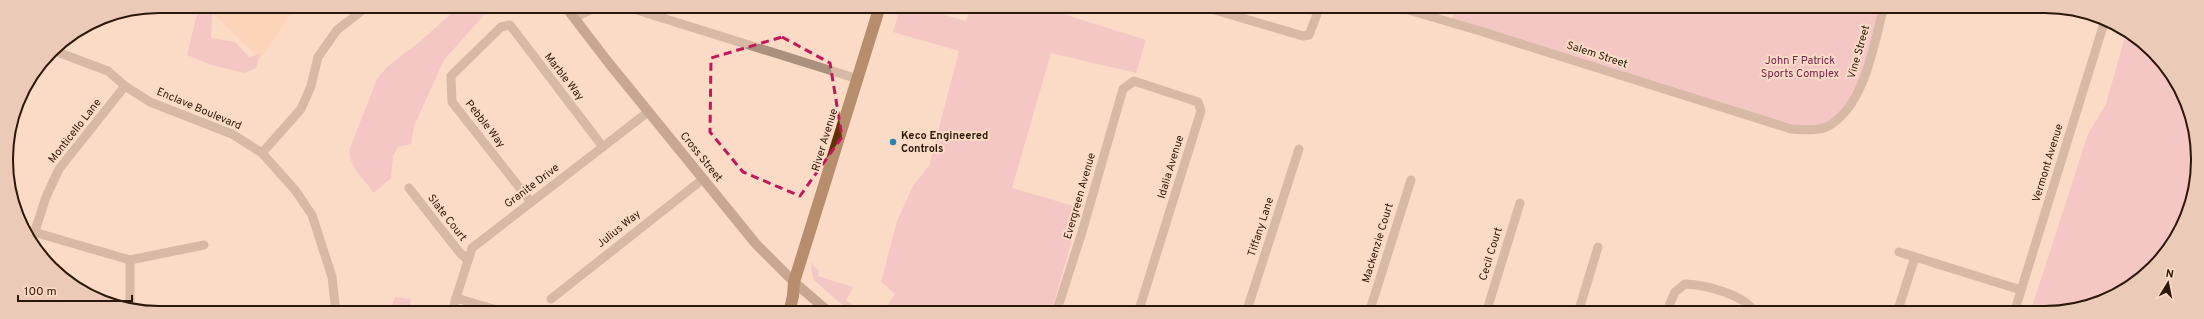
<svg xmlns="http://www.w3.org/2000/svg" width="2204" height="319" font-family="Overpass,sans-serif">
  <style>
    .built { fill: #fcccab }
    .green { fill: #ecafc4 }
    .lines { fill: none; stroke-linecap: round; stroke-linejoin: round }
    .street { stroke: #aa907d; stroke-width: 9 }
    .secondary { stroke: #8d674c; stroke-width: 10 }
    .highway { stroke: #643100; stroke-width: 12 }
    .marked { fill: none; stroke: #c2185b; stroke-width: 3; stroke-dasharray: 8 5; stroke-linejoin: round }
    .poi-dot { fill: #2982b0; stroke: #fcdbc6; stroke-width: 1.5 }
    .labels { text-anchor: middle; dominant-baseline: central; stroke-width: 4; stroke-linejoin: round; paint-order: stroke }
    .street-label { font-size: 11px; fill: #2b180a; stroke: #fcdbc6 }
    .park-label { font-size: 11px; fill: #772349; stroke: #fcdbc6 }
    .poi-label { font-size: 11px; font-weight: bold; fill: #2b180a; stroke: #fcdbc6; text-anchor: start }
    .rim { fill: none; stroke: #2b180a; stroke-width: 2 }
  </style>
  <rect width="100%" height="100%" fill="#fcdbc6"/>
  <path class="built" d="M 205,6 L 297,6 L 260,59 Z"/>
  <g class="green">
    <path d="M 201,6 L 213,6 L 211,38 L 235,42 L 249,57 L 260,54 L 256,68 L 245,73 L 211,65 L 187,55 L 198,10 Z"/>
    <path d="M 460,6 L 492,6 L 444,60 L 414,126 L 411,144 L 398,147 L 393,156 L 391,178 L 374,193 C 364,179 347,165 350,148 L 377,79 L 387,67 L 418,43 Z"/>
    <path d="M 901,6 L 914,6 L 966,21 L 972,6 L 1038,6 L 1146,40 L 1136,73 L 1051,53 L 1012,188 L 1081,208 L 1051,313 L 882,313 L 895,294 L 881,282 L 897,221 L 913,186 L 929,166 L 959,51 L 893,32 Z"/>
    <path d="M 1456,6 L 1886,6 L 1860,91 L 1833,124 L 1791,129 L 1450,24 Z"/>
    <path d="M 2126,33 L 2160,58 L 2190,110 L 2198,170 L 2182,227 L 2153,268 L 2112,297 L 2055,313 L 2030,313 L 2088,134 L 2106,104 Z"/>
    <path d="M 812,262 L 814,267 L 819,270 L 818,276 L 853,287 L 846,300 L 852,304 L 848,310 L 814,280 L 811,269 Z"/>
    <path d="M 395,297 L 411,299 L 409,313 L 399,313 L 391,307 Z"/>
  </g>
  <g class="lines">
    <g class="street">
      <path d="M 624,6 L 858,79"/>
      <path d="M 1201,6 L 1303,36 L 1309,35 L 1320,6"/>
      <path d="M 1395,6 L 1480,31 L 1791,129 C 1805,130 1822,132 1833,123 C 1866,100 1874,43 1884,6"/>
      <path d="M 574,18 L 598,6"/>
      <path d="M 52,50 L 108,71 L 125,86 L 150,102 L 232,134 L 262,153 L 295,190 L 312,215 L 332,277 L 336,313"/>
      <path d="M 262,153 L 301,109 L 311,86 L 318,57 L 337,30 L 368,6"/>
      <path d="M 409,188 L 460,253 L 468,260"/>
      <path d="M 531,202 L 452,102 L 451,76 L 501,27 L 510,25 L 603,147"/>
      <path d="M 27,230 L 130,260 L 204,245"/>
      <path d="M 32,240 L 46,197 L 59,169 L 125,86"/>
      <path d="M 1899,252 L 2021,290"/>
      <path d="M 130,260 L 130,307"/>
      <path d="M 456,298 L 472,248 L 648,112"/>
      <path d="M 551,299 L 703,179"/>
      <path d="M 452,313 L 456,298 L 507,313"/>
      <path d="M 1056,313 L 1082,232 L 1123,89 L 1134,81 L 1198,102 L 1201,111 L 1138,313"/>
      <path d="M 1246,313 L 1299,149"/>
      <path d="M 1369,313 L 1411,180"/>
      <path d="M 1486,313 L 1520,203"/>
      <path d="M 1578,313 L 1598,247"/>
      <path d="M 1666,313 L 1675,292 L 1685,284 C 1705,285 1745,294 1755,313"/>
      <path d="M 1897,313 L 1915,257"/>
      <path d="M 2014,313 L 2105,20"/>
    </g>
    <path class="secondary" d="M 565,6 L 608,62 L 756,244 L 794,282 L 830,313"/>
    <path class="highway" d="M 789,313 L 793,296 L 794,282 L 880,6"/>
  </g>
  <path d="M0 0H2204V319H0ZM 782,37 L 830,63 L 842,137 L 800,196 L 743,172 L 710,132 L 711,58 Z" fill="#fcdbc6" fill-opacity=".55" fill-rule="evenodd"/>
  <path class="marked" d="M 782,37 L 830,63 L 842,137 L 800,196 L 743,172 L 710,132 L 711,58 Z"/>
  <circle class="poi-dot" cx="893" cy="142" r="4"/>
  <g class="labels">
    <g class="street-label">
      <text transform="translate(1859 52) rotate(-74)">Vine Street</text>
      <text transform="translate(1597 55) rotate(18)">Salem Street</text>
      <text transform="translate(564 77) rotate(52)">Marble Way</text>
      <text transform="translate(199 109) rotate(23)">Enclave Boulevard</text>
      <text transform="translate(485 124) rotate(52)">Pebble Way</text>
      <text transform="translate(75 131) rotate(-52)">Monticello Lane</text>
      <text transform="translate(825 140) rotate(-73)">River Avenue</text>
      <text transform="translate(701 157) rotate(51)">Cross Street</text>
      <text transform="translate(2048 163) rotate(-73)">Vermont Avenue</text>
      <text transform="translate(1171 167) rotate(-73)">Idalia Avenue</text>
      <text transform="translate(532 186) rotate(-37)">Granite Drive</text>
      <text transform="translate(1080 196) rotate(-74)">Evergreen Avenue</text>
      <text transform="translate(447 218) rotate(52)">Slate Court</text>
      <text transform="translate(1261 227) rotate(-72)">Tiffany Lane</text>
      <text transform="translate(619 229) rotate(-39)">Julius Way</text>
      <text transform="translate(1378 243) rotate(-73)">Mackenzie Court</text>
      <text transform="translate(1491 254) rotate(-73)">Cecil Court</text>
    </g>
    <g class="park-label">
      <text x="1800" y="61">John F Patrick<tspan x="1800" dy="13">Sports Complex</tspan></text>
    </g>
    <g class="poi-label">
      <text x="901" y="136">Keco Engineered<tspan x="901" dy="13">Controls</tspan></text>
    </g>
  </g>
  <path d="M0 0H2204V319H0ZM159 13H2045A146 146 0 0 1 2191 159V160A146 146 0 0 1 2045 306H159A146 146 0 0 1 13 160V159A146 146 0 0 1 159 13Z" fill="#ebcbb7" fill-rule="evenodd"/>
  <path class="rim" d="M159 13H2045A146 146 0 0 1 2191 159V160A146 146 0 0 1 2045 306H159A146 146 0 0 1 13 160V159A146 146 0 0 1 159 13Z"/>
  <g transform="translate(2168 283) rotate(10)" stroke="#fcdbc6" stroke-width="3" paint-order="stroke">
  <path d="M0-3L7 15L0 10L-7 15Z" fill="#2b180a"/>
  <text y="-6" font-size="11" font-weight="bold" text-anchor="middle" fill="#2b180a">N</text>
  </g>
  <path d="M18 295v6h114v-6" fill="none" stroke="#2b180a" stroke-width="2"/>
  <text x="24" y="295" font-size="12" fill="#2b180a" stroke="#fcdbc6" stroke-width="3" paint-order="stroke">100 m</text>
</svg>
